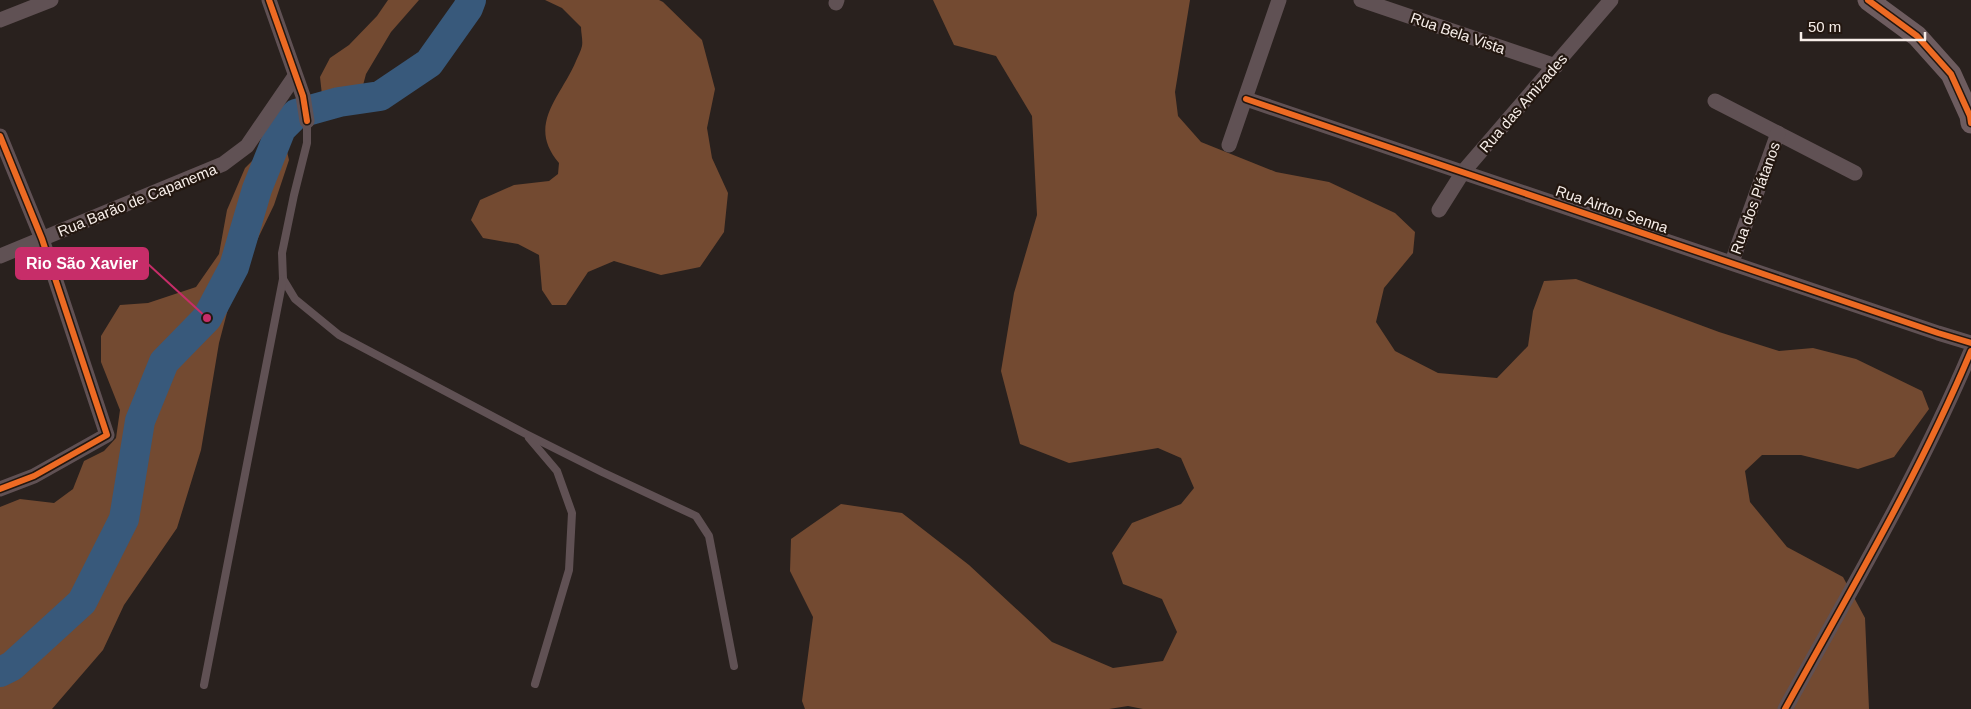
<svg xmlns="http://www.w3.org/2000/svg" width="1971" height="709" font-family="Helvetica,sans-serif">
  <style>
    .forest { fill: #734a31 }
    .lines { fill: none; stroke-linecap: round; stroke-linejoin: round }
    .river { stroke: #38597b; stroke-width: 30 }
    .lane { stroke: #605154; stroke-width: 8 }
    .street { stroke: #605154; stroke-width: 15 }
    .secondary { stroke: #6d5c5f; stroke-width: 21 }
    .cycleway-casing { stroke: #231710; stroke-width: 9 }
    .cycleway { stroke: #ed6a23; stroke-width: 6 }
    .labels { text-anchor: middle; dominant-baseline: central; stroke-width: 4.5; stroke-linejoin: round; paint-order: stroke }
    .street-label { font-size: 15px; fill: #f7eee9; stroke: #231710 }
    .leader { fill: none; stroke: #c72d69; stroke-width: 2 }
    .callout-dot { fill: #c72d69; stroke: #231710; stroke-width: 2 }
    .callout { fill: #c72d69; stroke: #c72d69; stroke-width: 2 }
    .callout-label { font-size: 16px; text-anchor: middle; font-weight: bold; fill: #fff }
  </style>
  <rect width="100%" height="100%" fill="#29211e"/>
  <g class="forest">
    <path d="M 388,0 L 419,0 L 391,32 L 366,74 L 357,108 L 346,115 L 332,111 L 322,95 L 320,77 L 330,58 L 349,45 L 377,16 Z"/>
    <path d="M 545,0 L 659,0 L 663,2 L 702,40 L 715,89 L 707,128 L 712,158 L 728,193 L 724,232 L 700,267 L 661,275 L 614,261 L 588,272 L 566,305 L 552,305 L 542,290 L 539,255 L 518,244 L 483,238 L 471,220 L 480,200 L 514,185 L 549,181 L 558,174 L 559,163 C 526,125 561,97 576,61 C 578,56 581,51 582,46 C 583,40 581,33 581,27 L 562,8 Z"/>
    <path d="M 933,0 L 1190,0 L 1175,92 L 1178,116 L 1201,142 L 1276,172 L 1329,182 L 1395,213 L 1415,232 L 1413,253 L 1384,288 L 1376,322 L 1395,351 L 1438,373 L 1497,378 L 1528,346 L 1533,311 L 1544,281 L 1576,279 L 1719,332 L 1779,351 L 1813,348 L 1856,359 L 1922,391 L 1929,409 L 1894,457 L 1858,469 L 1801,455 L 1762,455 L 1745,471 L 1750,502 L 1787,547 L 1843,577 L 1865,618 L 1869,709 L 1143,709 L 1128,706 L 1109,709 L 805,709 L 802,701 L 813,617 L 790,571 L 791,539 L 841,504 L 902,513 L 969,565 L 1052,642 L 1113,668 L 1163,661 L 1177,632 L 1162,599 L 1123,584 L 1112,553 L 1132,523 L 1181,504 L 1194,488 L 1181,458 L 1158,448 L 1069,463 L 1020,444 L 1001,371 L 1014,293 L 1037,215 L 1032,116 L 996,56 L 954,45 Z"/>
    <path d="M 268,145 L 286,147 L 289,160 L 274,205 L 233,290 L 219,343 L 201,450 L 177,528 L 124,605 L 103,650 L 52,709 L 0,709 L 0,507 L 20,499 L 54,503 L 73,489 L 84,461 L 104,451 L 116,438 L 120,410 L 101,362 L 101,336 L 120,305 L 148,303 L 196,287 L 219,254 L 227,210 L 245,168 Z"/>
  </g>
  <g class="lines">
    <path class="river" d="M 0,672 L 12,666 L 82,602 L 124,519 L 140,421 L 164,362 L 207,318 L 234,267 L 257,189 L 281,129 L 296,114 L 339,102 L 380,96 L 429,63 L 468,8 L 471,0"/>
    <g class="lane">
      <path d="M 307,121 L 307,143 L 294,195 L 282,253 L 283,279 L 295,299 L 339,335 L 526,434 L 602,472 L 696,516 L 709,536 L 734,666"/>
      <path d="M 529,438 L 557,471 L 572,513 L 569,570 L 535,684"/>
      <path d="M 204,685 L 283,279"/>
    </g>
    <g class="street">
      <path d="M 269,0 L 303,96 L 307,121"/>
      <path d="M 1361,0 L 1556,66"/>
      <path d="M 836,3 L 837,0"/>
      <path d="M 0,20 L 51,0"/>
      <path d="M 1246,99 L 1938,333 L 1971,343"/>
      <path d="M 1715,101 L 1855,173"/>
      <path d="M 0,136 L 42,239 L 107,435 L 34,476 L 0,489"/>
      <path d="M 1229,145 L 1279,0"/>
      <path d="M 1439,210 L 1463,172 L 1611,0"/>
      <path d="M 0,256 L 223,164 L 247,146 L 295,76"/>
      <path d="M 1732,262 L 1778,133"/>
      <path d="M 1785,709 C 1850,591 1919,475 1971,351"/>
    </g>
    <path class="secondary" d="M 1868,0 L 1917,36 L 1951,74 L 1970,116 L 1971,123"/>
    <g class="cycleway-casing">
      <g id="cycleway">
        <path d="M 269,0 L 303,96 L 307,121"/>
        <path d="M 1868,0 L 1917,36 L 1951,74 L 1970,116 L 1971,123"/>
        <path d="M 1246,99 L 1938,333 L 1971,343"/>
        <path d="M 0,136 L 42,239 L 107,435 L 34,476 L 0,489"/>
        <path d="M 1785,709 C 1850,591 1919,475 1971,351"/>
      </g>
    </g>
    <use href="#cycleway" class="cycleway"/>
  </g>
  <g class="labels">
    <g class="street-label">
      <text transform="translate(1458 33) rotate(19)">Rua Bela Vista</text>
      <text transform="translate(1523 103) rotate(-49)">Rua das Amizades</text>
      <text transform="translate(1755 198) rotate(-70)">Rua dos Plátanos</text>
      <text transform="translate(137 200) rotate(-22)">Rua Barão de Capanema</text>
      <text transform="translate(1612 209) rotate(19)">Rua Airton Senna</text>
    </g>
  </g>
  <path class="leader" d="M207 318L148 264"/>
  <circle class="callout-dot" cx="207" cy="318" r="5"/>
  <rect class="callout" x="16" y="248" width="132" height="31" rx="5"/>
  <g class="callout-label">
    <text x="82" y="269">Rio São Xavier</text>
  </g>
  <path d="M1801 32v8h124v-8" fill="none" stroke="#f7eee9" stroke-width="2.5"/>
  <text x="1808" y="32" font-size="15" fill="#f7eee9" stroke="#231710" stroke-width="4" paint-order="stroke">50 m</text>
</svg>
